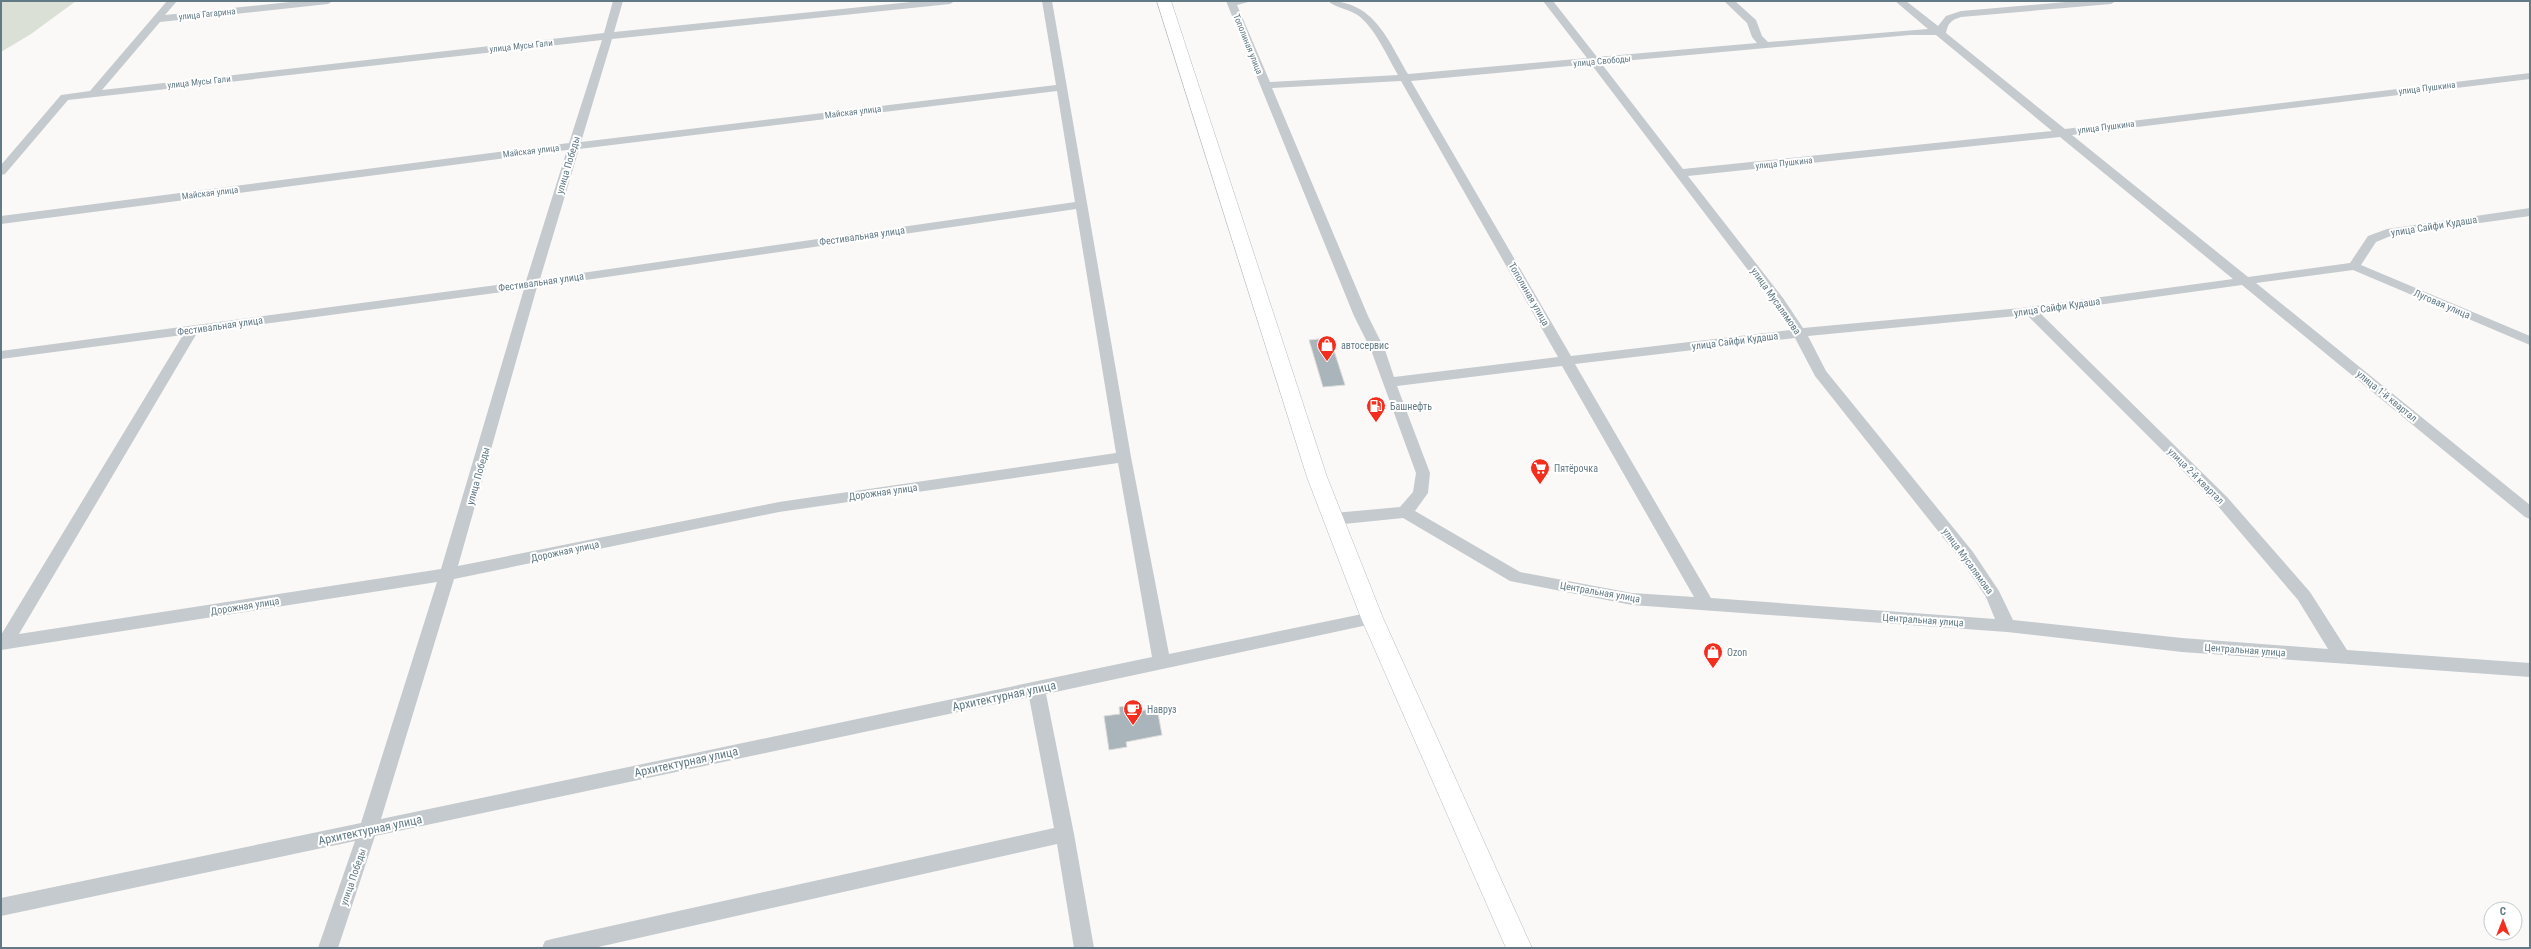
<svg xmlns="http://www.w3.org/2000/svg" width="2531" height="949" font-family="'Roboto Condensed',sans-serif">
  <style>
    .green { fill: #dbe0d6 }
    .building { fill: #a9b5ba; stroke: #dcdbd9 }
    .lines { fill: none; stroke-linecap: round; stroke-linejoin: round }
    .major-casing { stroke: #b5bcc0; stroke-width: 1 }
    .minor { fill: #c4cacd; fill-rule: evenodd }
    .major { fill: #fff; fill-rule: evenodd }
    .labels { text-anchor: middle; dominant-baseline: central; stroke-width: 4; stroke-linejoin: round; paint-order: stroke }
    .far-street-label { font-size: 9px; fill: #627a85; stroke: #fff }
    .street-label { font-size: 10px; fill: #627a85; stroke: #fff }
    .poi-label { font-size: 10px; fill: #627a85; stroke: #fff; text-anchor: start }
    .near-street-label { font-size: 12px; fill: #627a85; stroke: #fff }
  </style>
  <rect width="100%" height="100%" fill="#faf9f7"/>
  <path class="green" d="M 1,1 L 76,1 L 31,34 L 1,52 Z"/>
  <g class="building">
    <path d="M 1330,338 L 1345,385 L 1323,387 L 1309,340 Z"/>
    <path d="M 1138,704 L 1139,711 L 1157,708 L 1162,735 L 1126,742 L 1127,747 L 1109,750 L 1104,716 L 1120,714 L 1119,707 Z"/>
  </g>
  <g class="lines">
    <g class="major-casing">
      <path id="major" d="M 1157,1 L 1171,1 L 1327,477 L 1383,618 L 1532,948 L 1506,948 L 1361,618 L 1307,477 Z"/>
    </g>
    <g class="minor">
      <path d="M 167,1 L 177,1 L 165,15 L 300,1 L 333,1 L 328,4 L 160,22 L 102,90 L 604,33 L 613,1 L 623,1 L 614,32 L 921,1 L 955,1 L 950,4 L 612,39 L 581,142 L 1056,85 L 1042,1 L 1052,1 L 1131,457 L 1169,654 L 1372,612 L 1378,613 L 1380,618 L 1378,623 L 1372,624 L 1046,694 L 1074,834 L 1094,948 L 1074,948 L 1057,844 L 594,948 L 542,948 L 545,941 L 552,939 L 1054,828 L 1029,697 L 375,836 L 338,948 L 318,948 L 355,841 L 1,916 L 1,898 L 361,823 L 437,582 L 1,650 L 1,635 L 183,335 L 1,359 L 1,351 L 526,281 L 567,150 L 1,224 L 1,216 L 569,143 L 602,40 L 68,100 L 5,174 L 1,175 L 1,165 L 61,95 L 90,91 ZM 1057,91 L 1075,202 L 540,279 L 579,149 ZM 1076,209 L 1116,453 L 779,502 L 458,566 L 537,287 ZM 524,289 L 441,569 L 19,634 L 197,333 ZM 1118,463 L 1152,657 L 381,819 L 454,579 L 779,512 Z"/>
      <path d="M 1226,1 L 1252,1 L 1237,5 L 1270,82 L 1398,75 C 1387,56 1376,30 1359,16 C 1350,9 1335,8 1328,1 C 1374,1 1388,40 1408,74 L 1587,58 L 1543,1 L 1553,1 L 1597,57 L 1757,43 L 1752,37 L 1747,23 L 1724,1 L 1735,1 L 1756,20 L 1762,36 L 1768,42 L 1928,29 L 1895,1 L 1906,1 L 1938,26 L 1946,16 L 1961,11 L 2077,1 L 2116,1 L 2111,4 L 1961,17 C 1951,20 1948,23 1946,33 L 2065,129 L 2530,73 L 2530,79 L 2072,135 L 2248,277 L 2350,263 L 2368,236 L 2387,229 L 2530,208 L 2530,216 L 2393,235 L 2376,242 L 2361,265 L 2530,336 L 2530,345 L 2353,270 L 2256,283 L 2530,505 L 2530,519 L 2525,517 L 2242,285 L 2040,313 L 2227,497 L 2310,592 L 2347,650 L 2530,663 L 2530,677 L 2182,652 L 2007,632 L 1632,605 L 1510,581 L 1403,518 L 1334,525 L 1329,523 L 1326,519 L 1329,515 L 1334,513 L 1400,507 L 1413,492 L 1416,473 L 1371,350 L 1354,316 ZM 1910,35 L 1936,35 L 2052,131 L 1683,169 L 1601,63 ZM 1591,64 L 1773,303 L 1790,330 L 1571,356 L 1411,81 ZM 1401,81 L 1558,357 L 1394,377 L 1385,350 L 1368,316 L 1272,88 ZM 2060,137 L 2233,279 L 2021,308 L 1803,328 L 1783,298 L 1688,176 ZM 2027,315 L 2217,505 L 2298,600 L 2328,649 L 2182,638 L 2013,620 L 1999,591 L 1973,552 L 1826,371 L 1808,336 ZM 1795,338 L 1815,376 L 1961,560 L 1986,597 L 1995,619 L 1711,598 L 1575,364 ZM 1562,366 L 1694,597 L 1632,593 L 1520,572 L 1415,511 L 1428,493 L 1430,473 L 1397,386 Z"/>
    </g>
    <use href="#major" class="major"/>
  </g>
  <defs>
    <g id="shop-pin" transform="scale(1)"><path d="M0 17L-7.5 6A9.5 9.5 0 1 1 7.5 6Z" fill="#f32e1e" stroke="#fff"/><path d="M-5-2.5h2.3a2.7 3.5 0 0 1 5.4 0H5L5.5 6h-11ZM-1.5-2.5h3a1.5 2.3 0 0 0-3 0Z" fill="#fff"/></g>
    <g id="fuel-pin" transform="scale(1)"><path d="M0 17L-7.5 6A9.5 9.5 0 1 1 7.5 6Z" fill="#f32e1e" stroke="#fff"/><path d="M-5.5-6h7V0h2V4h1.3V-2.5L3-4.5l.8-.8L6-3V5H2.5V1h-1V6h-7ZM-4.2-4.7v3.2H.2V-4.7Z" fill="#fff"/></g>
    <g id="supermarket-pin" transform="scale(1)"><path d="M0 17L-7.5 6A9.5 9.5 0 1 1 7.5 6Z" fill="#f32e1e" stroke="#fff"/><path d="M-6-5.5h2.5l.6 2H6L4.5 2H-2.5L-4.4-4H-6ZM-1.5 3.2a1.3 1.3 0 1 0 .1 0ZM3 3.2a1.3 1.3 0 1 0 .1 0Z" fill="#fff"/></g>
    <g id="cafe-pin" transform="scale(1)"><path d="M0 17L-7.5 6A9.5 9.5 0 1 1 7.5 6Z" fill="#f32e1e" stroke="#fff"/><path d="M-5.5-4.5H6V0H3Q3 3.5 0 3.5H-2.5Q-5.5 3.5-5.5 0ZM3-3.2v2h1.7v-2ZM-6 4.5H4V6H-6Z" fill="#fff"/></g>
  </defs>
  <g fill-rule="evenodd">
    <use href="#shop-pin" x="1327" y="345"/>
    <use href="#fuel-pin" x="1376" y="406"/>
    <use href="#supermarket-pin" x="1540" y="468"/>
    <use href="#shop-pin" x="1713" y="652"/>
    <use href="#cafe-pin" x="1133" y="709"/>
  </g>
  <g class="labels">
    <g class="far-street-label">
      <text transform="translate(207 14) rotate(-6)">улица Гагарина</text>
      <text transform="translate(1248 44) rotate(68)">Тополиная улица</text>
      <text transform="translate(521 46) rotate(-6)">улица Мусы Гали</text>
      <text transform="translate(1602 61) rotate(-5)">улица Свободы</text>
      <text transform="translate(199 82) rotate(-6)">улица Мусы Гали</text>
      <text transform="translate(2427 88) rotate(-7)">улица Пушкина</text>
      <text transform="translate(853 112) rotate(-7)">Майская улица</text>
      <text transform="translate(2106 127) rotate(-7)">улица Пушкина</text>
      <text transform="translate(531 151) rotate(-7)">Майская улица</text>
      <text transform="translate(1784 163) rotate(-6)">улица Пушкина</text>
      <text transform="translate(210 193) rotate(-7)">Майская улица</text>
    </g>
    <g class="street-label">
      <text transform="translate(568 165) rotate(-73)">улица Победы</text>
      <text transform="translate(2434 226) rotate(-9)">улица Сайфи Кудаша</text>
      <text transform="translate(862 236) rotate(-8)">Фестивальная улица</text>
      <text transform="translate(541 282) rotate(-8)">Фестивальная улица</text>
      <text transform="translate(1529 294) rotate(60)">Тополиная улица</text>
      <text transform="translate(1776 301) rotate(55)">улица Мусалямова</text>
      <text transform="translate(2442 304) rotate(23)">Луговая улица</text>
      <text transform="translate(2057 307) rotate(-8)">улица Сайфи Кудаша</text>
      <text transform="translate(220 326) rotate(-8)">Фестивальная улица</text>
      <text transform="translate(1735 341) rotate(-7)">улица Сайфи Кудаша</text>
      <text transform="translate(2387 396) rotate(39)">улица 1-й квартал</text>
      <text transform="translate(478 476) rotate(-74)">улица Победы</text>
      <text transform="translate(2196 476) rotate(45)">улица 2-й квартал</text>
      <text transform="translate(883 492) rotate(-8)">Дорожная улица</text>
      <text transform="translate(565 551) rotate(-12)">Дорожная улица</text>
      <text transform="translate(1968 561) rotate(54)">улица Мусалямова</text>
      <text transform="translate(1600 592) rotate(10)">Центральная улица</text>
      <text transform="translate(245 606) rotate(-9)">Дорожная улица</text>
      <text transform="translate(1923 620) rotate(4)">Центральная улица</text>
      <text transform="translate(2245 650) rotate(4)">Центральная улица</text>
      <text transform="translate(353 877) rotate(-71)">улица Победы</text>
    </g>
    <g class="poi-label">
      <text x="1341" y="345">автосервис</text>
      <text x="1390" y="406">Башнефть</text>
      <text x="1554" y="468">Пятёрочка</text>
      <text x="1727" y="652">Ozon</text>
      <text x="1147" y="709">Навруз</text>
    </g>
    <g class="near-street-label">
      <text transform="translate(1004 696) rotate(-12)">Архитектурная улица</text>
      <text transform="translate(686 762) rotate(-12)">Архитектурная улица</text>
      <text transform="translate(370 830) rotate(-12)">Архитектурная улица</text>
    </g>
  </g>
  <rect width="2531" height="949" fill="none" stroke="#627a85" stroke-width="4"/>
  <g transform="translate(2503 921)"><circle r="19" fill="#ffffff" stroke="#c0cace"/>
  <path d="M0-3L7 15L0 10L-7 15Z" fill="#f32e1e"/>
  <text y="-6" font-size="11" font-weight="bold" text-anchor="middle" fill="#627a85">С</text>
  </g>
</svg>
